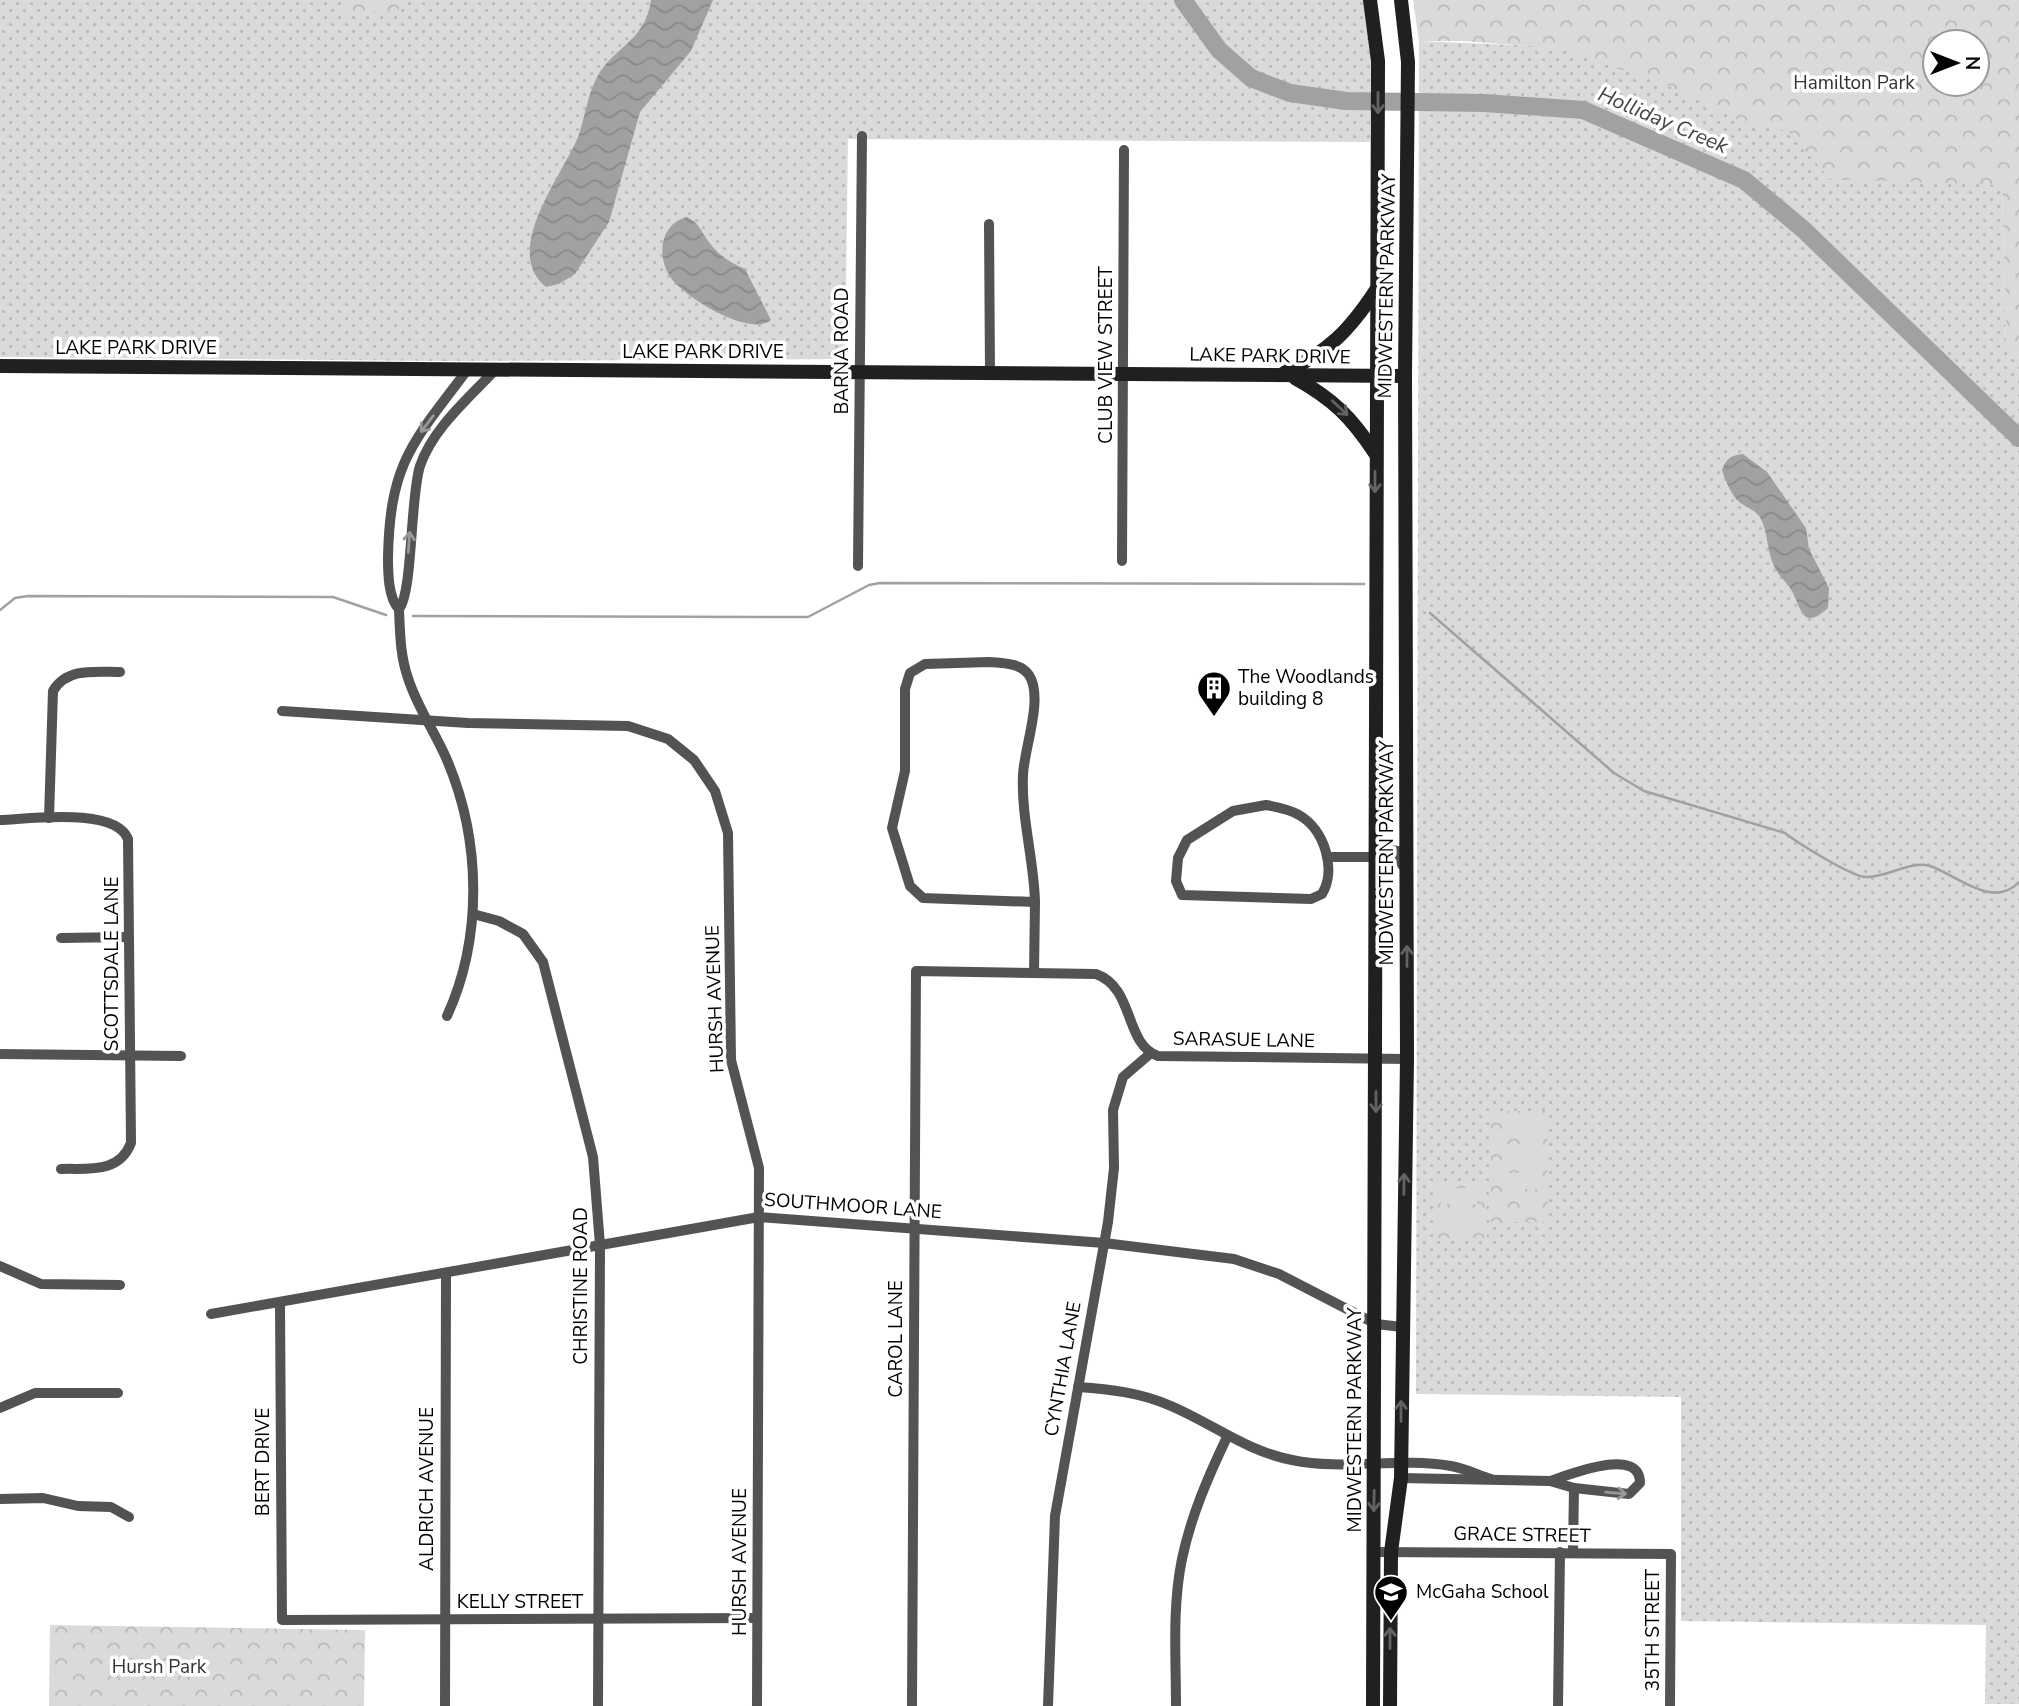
<svg xmlns="http://www.w3.org/2000/svg" width="2019" height="1706" font-family="'Nunito Sans',sans-serif">
  <style>
    .grass { fill: url(#grass-dots) }
    .park { fill: url(#park-crowns); fill-rule: evenodd }
    .pitch { fill: #dadada }
    .water { fill: url(#water-waves) }
    .lines { fill: none; stroke-linecap: round; stroke-linejoin: round }
    .stream { stroke: #a1a1a1; stroke-width: 2.5 }
    .river { stroke: #a1a1a1; stroke-width: 18 }
    .street { stroke: #535353; stroke-width: 10 }
    .secondary { stroke: #202020; stroke-width: 14 }
    .oneway { stroke: #636363 }
    .oneway2 { stroke: #989898 }
    .labels { text-anchor: middle; dominant-baseline: central; stroke-width: 7; stroke-linejoin: round; paint-order: stroke }
    .park-label { font-size: 19px; fill: #313131; stroke: #fff }
    .street-label { font-size: 19px; fill: #000; stroke: #fff }
    .poi-label { font-size: 19px; fill: #000; stroke: #fff; text-anchor: start }
    .water-label { font-size: 21px; font-style: italic; fill: #424242; stroke: #fff }
  </style>
  <defs>
    <pattern id="grass-dots" width="8" height="8" patternUnits="userSpaceOnUse" patternTransform="scale(1.75)"><rect width="8" height="8" fill="#dadada"/><path d="M2 2h.1M6 6h.1" fill="none" stroke="#b9b9b9" stroke-width="1.8" stroke-linecap="round"/></pattern>
    <pattern id="park-crowns" width="20" height="18" patternUnits="userSpaceOnUse" patternTransform="scale(1.75)"><rect width="20" height="18" fill="#dadada"/><path d="M2 6a3 3 0 1 1 6 0M12 15a3 3 0 1 1 6 0" fill="none" stroke="#b9b9b9"/></pattern>
    <pattern id="water-waves" width="16" height="10" patternUnits="userSpaceOnUse" patternTransform="scale(1.75)"><rect width="16" height="10" fill="#a1a1a1"/><path d="M0 5q4-4 8 0t8 0" fill="none" stroke="#898989"/></pattern>
  </defs>
  <rect width="100%" height="100%" fill="#fff"/>
  <g class="grass">
    <path d="M 0,0 L 1365,0 L 1371,47 L 1370,142 L 848,139 L 845,359 L 439,361 L 0,357 Z"/>
    <path d="M 1419,41 L 1559,47 L 2002,183 L 2006,344 L 2019,358 L 2019,1704 L 1985,1704 L 1986,1625 L 1681,1621 L 1681,1397 L 1416,1394 Z"/>
  </g>
  <g class="park">
    <path d="M 345,0 L 399,0 L 399,11 L 345,12 Z"/>
    <path d="M 1413,0 L 2019,0 L 2019,358 L 2006,344 L 2002,185 L 1830,179 L 1788,131 L 1749,125 L 1669,86 L 1557,48 L 1462,41 L 1419,41 ZM 1935,42 L 1977,42 L 1977,84 L 1935,84 Z"/>
    <path d="M 1491,1111 L 1547,1111 L 1548,1222 L 1491,1222 Z"/>
    <path d="M 1434,1182 L 1486,1182 L 1487,1238 L 1434,1238 Z"/>
    <path d="M 50,1625 L 365,1630 L 364,1706 L 49,1706 Z"/>
  </g>
  <g class="pitch">
    <rect x="1502" y="1116" width="36" height="16"/>
    <rect x="1502" y="1144" width="36" height="16"/>
    <path d="M 1501,1173 L 1537,1173 L 1537,1189 L 1502,1189 Z"/>
    <rect x="1441" y="1188" width="36" height="16"/>
    <rect x="1441" y="1215" width="36" height="16"/>
  </g>
  <g class="water">
    <path d="M 651,0 L 713,0 L 691,51 L 640,112 L 609,222 L 575,274 L 559,284 L 546,287 C 501,251 562,176 578,137 C 585,118 587,96 597,77 C 615,45 645,42 651,0 Z"/>
    <path d="M 687,217 C 700,223 701,232 709,242 C 718,255 731,263 745,269 L 771,320 C 750,338 681,296 669,275 C 656,253 662,223 687,217 Z"/>
    <path d="M 1743,454 L 1767,472 L 1806,528 L 1809,549 L 1829,588 L 1828,608 C 1804,630 1802,612 1793,593 C 1788,583 1778,576 1774,566 C 1767,552 1768,533 1761,519 C 1756,509 1743,507 1736,499 C 1730,491 1725,480 1722,470 C 1726,459 1731,455 1743,454 Z"/>
  </g>
  <g class="lines">
    <g class="stream">
      <path d="M 0,610 L 15,598 L 28,596 L 333,597 L 386,615"/>
      <path d="M 1430,613 L 1614,773 L 1644,791 L 1785,833 C 1798,843 1852,877 1866,877 C 1886,878 1910,860 1930,866 C 1957,875 1993,910 2019,882"/>
      <path d="M 413,616 L 808,617 L 869,585 L 880,583 L 1364,584"/>
    </g>
    <path class="river" d="M 1183,0 L 1219,50 L 1251,78 L 1290,93 L 1346,101 L 1485,103 L 1583,110 L 1744,180 L 1804,230 L 2019,438"/>
    <g class="street">
      <path d="M 989,224 L 990,373"/>
      <path d="M 1122,561 L 1124,150"/>
      <path d="M 858,566 L 862,136"/>
      <path d="M 399,609 C 388,598 388,572 388,557 C 390,462 413,442 468,369"/>
      <path d="M 989,662 C 1002,663 1021,663 1029,675 C 1044,698 1024,748 1023,775 C 1021,817 1034,860 1035,902 L 923,898 L 910,886 L 892,828 L 905,771 L 905,689 L 910,673 L 925,664 Z"/>
      <path d="M 282,711 L 468,723 L 628,726 L 668,739 L 694,760 L 715,791 L 728,833 L 731,1060 L 759,1168 L 757,1706"/>
      <path d="M 1266,805 C 1277,807 1289,809 1299,815 C 1324,829 1337,869 1322,894 L 1311,899 L 1182,895 L 1176,881 L 1178,858 L 1187,840 L 1233,811 Z"/>
      <path d="M 49,818 L 53,691 C 67,667 97,672 120,672"/>
      <path d="M 0,820 C 30,819 115,807 128,839 L 131,1143 C 119,1174 88,1168 61,1169"/>
      <path d="M 1376,848 L 1398,851 L 1402,865"/>
      <path d="M 1327,857 L 1376,857"/>
      <path d="M 473,914 L 499,921 L 523,934 L 543,962 L 593,1157 L 600,1245 L 598,1706"/>
      <path d="M 61,938 L 128,937"/>
      <path d="M 1034,973 L 1035,902"/>
      <path d="M 447,1016 C 483,937 481,840 447,760 C 435,732 417,707 408,678 C 400,655 400,632 399,609 C 413,592 410,497 420,466 C 433,428 469,398 495,370"/>
      <path d="M 0,1054 L 181,1056"/>
      <path d="M 0,1266 L 41,1284 L 120,1285"/>
      <path d="M 280,1304 L 282,1620 L 757,1618"/>
      <path d="M 211,1314 L 759,1217 L 1104,1243 L 1234,1259 L 1279,1274 L 1376,1324 L 1402,1327"/>
      <path d="M 1078,1387 C 1110,1389 1142,1393 1171,1406 C 1213,1424 1246,1451 1292,1460 C 1344,1471 1398,1457 1451,1466 C 1464,1468 1478,1475 1491,1479"/>
      <path d="M 0,1408 L 35,1393 L 118,1393"/>
      <path d="M 1401,1478 L 1550,1481 L 1574,1488 L 1629,1494 L 1640,1483 C 1640,1446 1571,1474 1550,1481"/>
      <path d="M 0,1499 L 43,1498 L 78,1506 L 111,1507 L 129,1517"/>
      <path d="M 1374,1552 L 1671,1554 L 1670,1706"/>
      <path d="M 1573,1552 L 1574,1488"/>
      <path d="M 445,1706 L 446,1273"/>
      <path d="M 912,1706 L 916,971 L 1096,974 C 1135,988 1124,1044 1158,1056 L 1407,1059"/>
      <path d="M 1048,1706 L 1055,1516 L 1108,1222 L 1114,1168 L 1113,1110 L 1123,1077 L 1151,1053"/>
      <path d="M 1176,1706 C 1176,1658 1172,1607 1182,1559 C 1191,1516 1208,1477 1227,1437"/>
      <path d="M 1558,1706 L 1560,1552"/>
    </g>
    <g class="secondary">
      <path d="M 1370,0 L 1378,61 L 1373,1706"/>
      <path d="M 0,366 L 1405,376"/>
      <path d="M 1284,373 C 1329,351 1349,331 1376,290"/>
      <path d="M 1295,378 C 1333,399 1351,417 1375,453"/>
      <path d="M 1390,1706 L 1391,1552 L 1401,1478 L 1407,1059 L 1405,376 L 1408,62 L 1401,0"/>
    </g>
  </g>
  <defs><path id="oneway-shaft" d="M-6 0H5M1.5-3L5.5 0L1.5 3" fill="none" stroke-width="1.6" stroke-linecap="round" stroke-linejoin="round" transform="scale(1.75)"/></defs>
  <g class="oneway">
    <use href="#oneway-shaft" transform="translate(1378 103) rotate(90)"/>
    <use href="#oneway-shaft" transform="translate(1340 408) rotate(43)"/>
    <use href="#oneway-shaft" transform="translate(1375 482) rotate(90)"/>
    <use href="#oneway-shaft" transform="translate(1407 956) rotate(-90)"/>
    <use href="#oneway-shaft" transform="translate(1376 1102) rotate(90)"/>
    <use href="#oneway-shaft" transform="translate(1404 1184) rotate(-89)"/>
    <use href="#oneway-shaft" transform="translate(1401 1411) rotate(-90)"/>
    <use href="#oneway-shaft" transform="translate(1374 1501) rotate(91)"/>
    <use href="#oneway-shaft" transform="translate(1390 1638) rotate(-90)"/>
  </g>
  <g class="oneway2">
    <use href="#oneway-shaft" transform="translate(427 424) rotate(127)"/>
    <use href="#oneway-shaft" transform="translate(409 542) rotate(-86)"/>
    <use href="#oneway-shaft" transform="translate(1616 1493) rotate(5)"/>
  </g>
  <defs>
    <g id="building-pin" transform="scale(1.75)"><path d="M0 17L-7.5 6A9.5 9.5 0 1 1 7.5 6Z" fill="#000" stroke="#fff"/><path d="M-4-6H4V6H1V3H-1V6H-4ZM-2.5-4.3h1.7v1.8h-1.7ZM.8-4.3h1.7v1.8H.8ZM-2.5-1h1.7V.8h-1.7ZM.8-1h1.7V.8H.8Z" fill="#fff"/></g>
    <g id="school-pin" transform="scale(1.75)"><path d="M0 17L-7.5 6A9.5 9.5 0 1 1 7.5 6Z" fill="#000" stroke="#fff"/><path d="M0-5L7-2L0 1L-7-2ZM-4 1L0 2.5L4 1V4Q0 6-4 4Z" fill="#fff"/></g>
  </defs>
  <g fill-rule="evenodd">
    <use href="#building-pin" x="1214" y="688"/>
    <use href="#school-pin" x="1391" y="1592"/>
  </g>
  <g class="labels">
    <g class="park-label">
      <text x="1854" y="83">Hamilton Park</text>
      <text x="159" y="1667">Hursh Park</text>
    </g>
    <g class="street-label">
      <text transform="translate(1387 286) rotate(-89)">MIDWESTERN PARKWAY</text>
      <text x="136" y="348">LAKE PARK DRIVE</text>
      <text transform="translate(842 351) rotate(-90)">BARNA ROAD</text>
      <text x="703" y="352">LAKE PARK DRIVE</text>
      <text transform="translate(1106 355) rotate(-90)">CLUB VIEW STREET</text>
      <text transform="translate(1270 356) rotate(1)">LAKE PARK DRIVE</text>
      <text transform="translate(1387 853) rotate(-90)">MIDWESTERN PARKWAY</text>
      <text transform="translate(112 964) rotate(-90)">SCOTTSDALE LANE</text>
      <text transform="translate(715 999) rotate(-92)">HURSH AVENUE</text>
      <text transform="translate(1244 1040) rotate(1)">SARASUE LANE</text>
      <text transform="translate(853 1206) rotate(4)">SOUTHMOOR LANE</text>
      <text transform="translate(581 1286) rotate(-90)">CHRISTINE ROAD</text>
      <text transform="translate(896 1339) rotate(-90)">CAROL LANE</text>
      <text transform="translate(1063 1369) rotate(-80)">CYNTHIA LANE</text>
      <text transform="translate(1355 1420) rotate(-90)">MIDWESTERN PARKWAY</text>
      <text transform="translate(263 1462) rotate(-90)">BERT DRIVE</text>
      <text transform="translate(427 1489) rotate(-90)">ALDRICH AVENUE</text>
      <text transform="translate(1522 1535) rotate(1)">GRACE STREET</text>
      <text transform="translate(740 1562) rotate(-90)">HURSH AVENUE</text>
      <text x="520" y="1602">KELLY STREET</text>
      <text transform="translate(1653 1630) rotate(-90)">35TH STREET</text>
    </g>
    <g class="poi-label">
      <text x="1238" y="677">The Woodlands<tspan x="1238" dy="22">building 8</tspan></text>
      <text x="1416" y="1592">McGaha School</text>
    </g>
    <g class="water-label">
      <text transform="translate(1663 120) rotate(23)">Holliday Creek</text>
    </g>
  </g>
  <g transform="translate(1956 63) rotate(90)"><circle r="33" fill="#ffffff" stroke="#999999" stroke-width="2"/>
  <path d="M0-5L12 26L0 18L-12 26Z" fill="#000000"/>
  <text y="-10" font-size="19" font-weight="bold" text-anchor="middle" fill="#000000">N</text>
  </g>
</svg>
